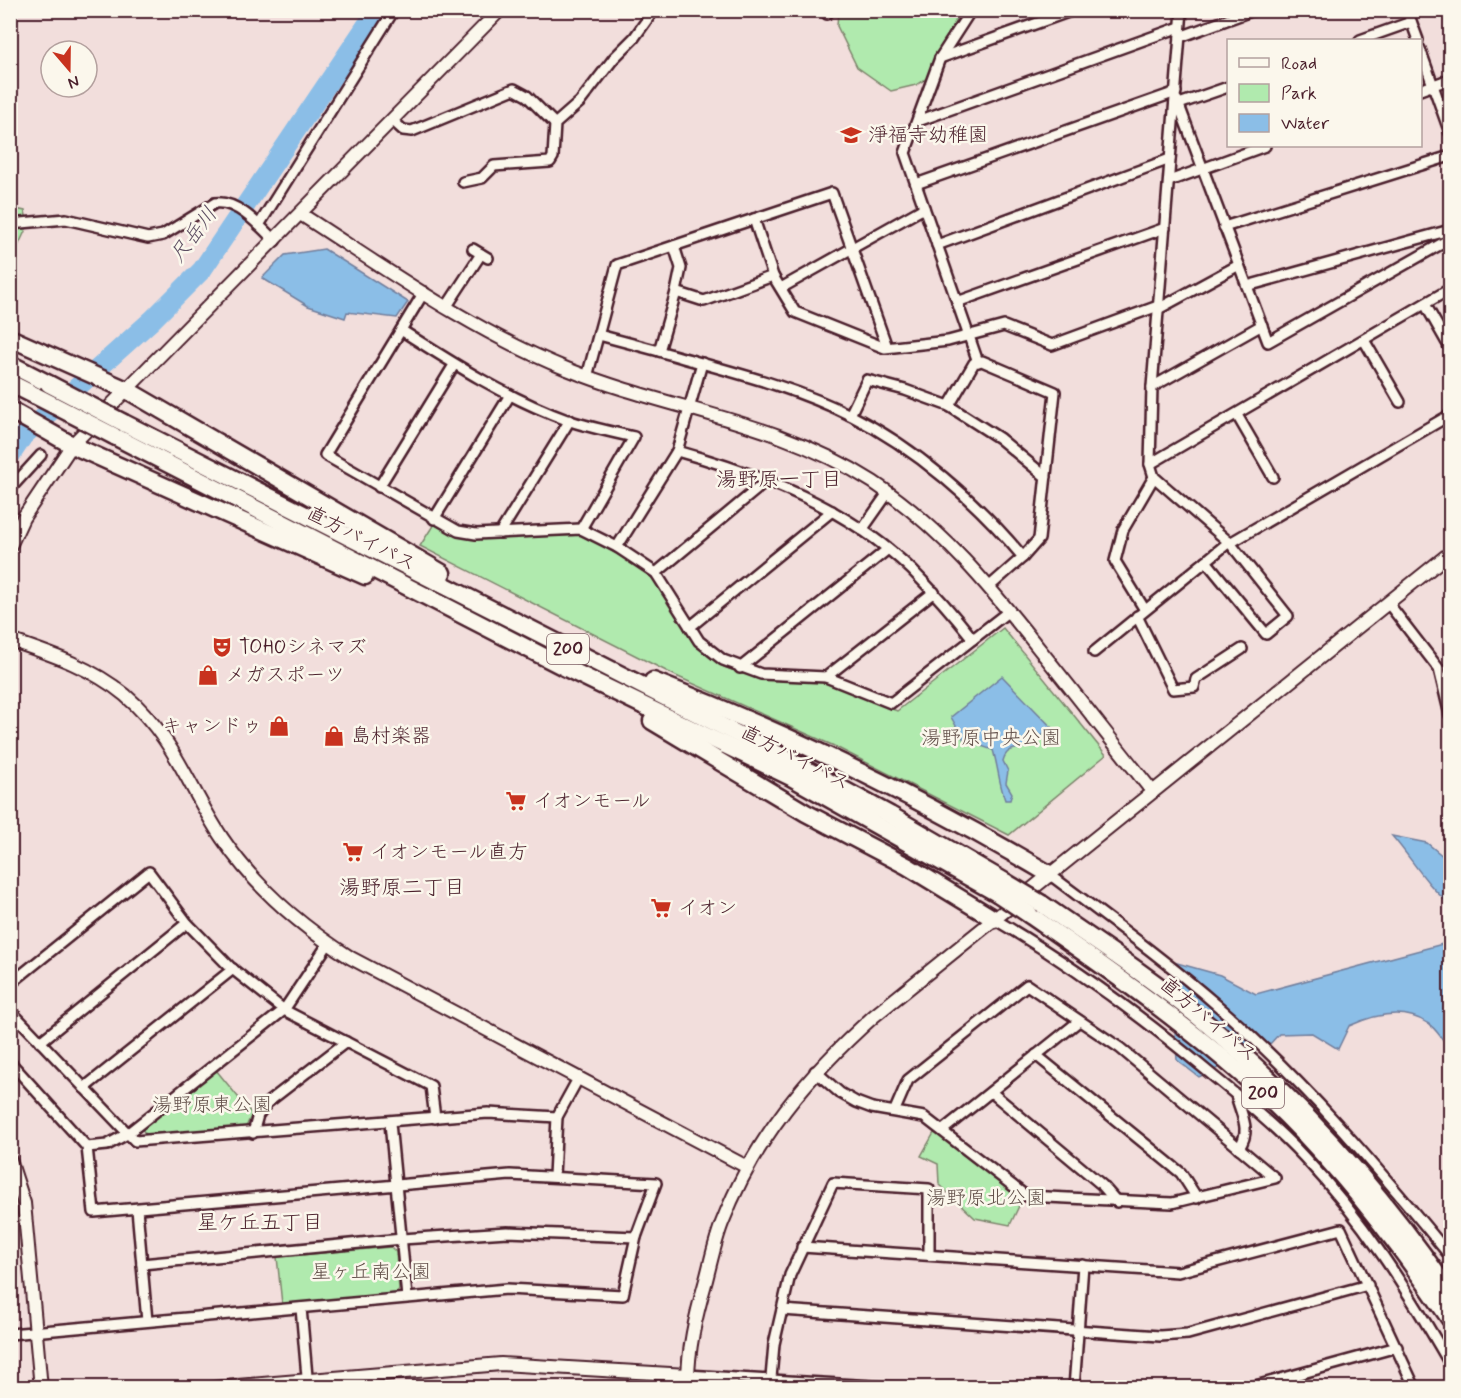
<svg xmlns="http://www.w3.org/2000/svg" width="1461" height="1398" font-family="Mynerve,'Klee One',sans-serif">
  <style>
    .green { fill: #b0eaae; stroke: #7d846c; stroke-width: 1.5 }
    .water { fill: #8bbee7; stroke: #717e9c; stroke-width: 1.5 }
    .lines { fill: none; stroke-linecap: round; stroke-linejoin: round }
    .river { stroke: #8bbee7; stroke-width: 20 }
    .street-casing { stroke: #4a1f2b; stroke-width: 14 }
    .secondary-casing { stroke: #4a1f2b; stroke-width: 16 }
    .highway-casing { stroke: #4a1f2b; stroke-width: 21 }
    .street { stroke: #fbf7ec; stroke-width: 9 }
    .secondary { stroke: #fbf7ec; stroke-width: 12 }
    .highway { stroke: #fbf7ec; stroke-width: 16 }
    .highway-bridge-casing { stroke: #4a1f2b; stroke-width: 21; stroke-linecap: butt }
    .highway-bridge { stroke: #fbf7ec; stroke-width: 16 }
    .labels { text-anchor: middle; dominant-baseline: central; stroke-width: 5; stroke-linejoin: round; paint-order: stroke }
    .shield { fill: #fbf7ec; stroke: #7f6065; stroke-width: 1.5 }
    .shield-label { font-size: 18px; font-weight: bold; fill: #4a1f2b }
    .poi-label { font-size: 20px; fill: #4a1f2b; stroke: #fbf7ec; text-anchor: start }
    .street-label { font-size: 20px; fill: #4a1f2b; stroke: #fbf7ec }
    .park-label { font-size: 20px; fill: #64524c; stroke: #fbf7ec }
    .water-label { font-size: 21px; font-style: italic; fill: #5e4f63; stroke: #fbf7ec }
    .neighbourhood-label { font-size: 21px; fill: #4a1f2b; stroke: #fbf7ec }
  </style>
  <rect width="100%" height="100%" fill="#f2dedc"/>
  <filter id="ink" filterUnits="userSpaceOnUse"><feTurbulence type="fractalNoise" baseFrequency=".0167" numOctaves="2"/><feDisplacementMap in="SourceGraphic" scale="12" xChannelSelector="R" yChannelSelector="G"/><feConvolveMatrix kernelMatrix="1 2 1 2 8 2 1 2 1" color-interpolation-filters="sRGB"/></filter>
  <g filter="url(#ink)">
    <g class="green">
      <path d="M 838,11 L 960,11 L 929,77 L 916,85 L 891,91 L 857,67 L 837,26 Z"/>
      <path d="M 11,208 L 25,211 L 28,225 L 11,261 Z"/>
      <path d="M 434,524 L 456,534 L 481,538 L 583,535 L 645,570 L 660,587 L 693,642 L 724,667 L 760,679 L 822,681 L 897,711 L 1003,628 L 1106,755 L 1009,835 L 832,745 L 676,676 L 420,546 Z"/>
      <path d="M 216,1070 L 252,1114 L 245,1129 L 155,1136 L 144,1133 L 142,1127 Z"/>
      <path d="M 934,1133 L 944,1137 L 1015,1194 L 1011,1200 L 1019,1206 L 1010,1225 L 975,1218 L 939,1184 L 938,1164 L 921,1156 Z"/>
      <path d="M 391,1247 L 396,1252 L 399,1289 L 396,1294 L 282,1304 L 277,1257 Z"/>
    </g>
    <g class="water">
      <path d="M 324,249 L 408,302 L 397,318 L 347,312 L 345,318 L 308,306 L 262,278 L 285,255 Z"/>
      <path d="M 1002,676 L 1057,733 L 1055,738 L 1046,732 C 1040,736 1037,743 1031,745 C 1019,751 1007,745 1003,761 L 1008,771 L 1006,783 L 1012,793 L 1010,800 L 1005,800 C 999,783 998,767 993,750 L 964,740 L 951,717 Z"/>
      <path d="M 1392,836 L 1427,843 L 1450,862 L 1450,904 C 1426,885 1412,859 1392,836 Z"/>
      <path d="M 1450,942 L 1450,1035 L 1447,1045 C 1441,1038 1435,1027 1427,1023 C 1403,1007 1373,1015 1349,1026 L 1338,1049 L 1312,1033 L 1279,1034 L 1270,1044 L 1199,1077 L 1177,1060 L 1170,961 L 1220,975 L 1256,994 Z"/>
    </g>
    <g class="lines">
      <path class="river" d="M 10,456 L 23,436 L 152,320 L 202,270 L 377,10"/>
      <g class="street-casing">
        <g id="street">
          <path d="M 826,10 L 827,14"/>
          <path d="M 971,10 L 940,58 L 905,153 L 978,362"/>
          <path d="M 1182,10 L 1152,387 L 1150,464 L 1154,477 L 1230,543 L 1450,415"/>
          <path d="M 1407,10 L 1418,40"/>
          <path d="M 1180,37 L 1254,10"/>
          <path d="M 1360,40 L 1411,22"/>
          <path d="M 1420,49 L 1450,133"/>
          <path d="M 940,58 L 1074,10"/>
          <path d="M 1420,90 L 1450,79"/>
          <path d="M 1177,100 L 1268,342 L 1450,239"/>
          <path d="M 1179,104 L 1228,87"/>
          <path d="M 393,121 L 403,130 L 412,131 L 514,89 L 527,96 L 555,124"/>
          <path d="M 918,121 L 1180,27"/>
          <path d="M 1169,181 L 1265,146"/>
          <path d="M 463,182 L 482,178 L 494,166 L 550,162 L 553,157 L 555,124 L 580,102 L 614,58 L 634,38 L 654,10"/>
          <path d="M 916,184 L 1176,92"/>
          <path d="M 754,219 L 832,193 L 887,347"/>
          <path d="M 10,224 L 66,219 L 148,238 L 163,235 L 215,203 C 237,200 260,226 275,241"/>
          <path d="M 259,225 L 394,10"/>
          <path d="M 1224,227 L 1450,156"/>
          <path d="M 937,245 L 1170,159"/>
          <path d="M 674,246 L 681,268 L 676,292 L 704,301 L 773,276"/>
          <path d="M 473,249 L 488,258"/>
          <path d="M 1247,286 L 1450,230"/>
          <path d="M 781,288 L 924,208"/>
          <path d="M 424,292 L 325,455 L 458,531 L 476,534 L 581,529 L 617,547 L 656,573 L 699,641 L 723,660 L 761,674 L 826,677 L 891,703 L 1009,611"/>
          <path d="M 957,302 L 1165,228"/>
          <path d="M 1425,304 L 1450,348"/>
          <path d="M 447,306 L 481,254"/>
          <path d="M 1158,309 L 1239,265"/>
          <path d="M 401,330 C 454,364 507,398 567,420 C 588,427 612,432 634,437 L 581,529"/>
          <path d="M 599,335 L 659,351 L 676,292"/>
          <path d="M 1364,340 L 1400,402"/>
          <path d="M 659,351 C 723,370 791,385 850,415 C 916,448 976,501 1023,557 L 990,586"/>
          <path d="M 587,377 L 617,265 L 754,219 L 773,276 L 795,312 L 885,348 L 948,341 L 1004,326 L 1052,345 L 1158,306"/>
          <path d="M 1152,387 L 1262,325"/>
          <path d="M 850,415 L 867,380 L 905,390 L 949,406"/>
          <path d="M 1237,415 L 1273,477"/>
          <path d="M 677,451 L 702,363"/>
          <path d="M 1150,464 L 1450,289"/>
          <path d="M 379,487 L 454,365"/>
          <path d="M 10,489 L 41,455"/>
          <path d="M 434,519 L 510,395"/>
          <path d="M 862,530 L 888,493"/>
          <path d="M 500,533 L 570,420"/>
          <path d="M 1229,542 L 1206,561 L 1266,634 L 1288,616 L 1230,543"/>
          <path d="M 617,547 L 677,451 C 762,475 847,507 912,570 C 934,592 954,615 973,639"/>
          <path d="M 1023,557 L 1039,539 L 1055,392 L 982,361 L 974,363 L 949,406 L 999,438 L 1046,477"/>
          <path d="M 656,573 L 768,480"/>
          <path d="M 1388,603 L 1439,669 L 1450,715"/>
          <path d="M 1145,610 L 1115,561 L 1123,530 L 1154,477"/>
          <path d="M 1137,616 L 1173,689 L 1194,687 L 1196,679 L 1242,649"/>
          <path d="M 690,627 L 832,511"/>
          <path d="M 1094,652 L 1206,561"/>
          <path d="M 740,668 L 888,549"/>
          <path d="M 826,677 L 934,592"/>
          <path d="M 1049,874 C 1106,917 1164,959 1218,1006 C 1303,1080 1379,1169 1450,1256"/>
          <path d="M 994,919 C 1071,964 1144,1018 1212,1075 C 1244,1101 1276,1127 1304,1157 C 1362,1218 1408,1291 1450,1364"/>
          <path d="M 10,984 L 149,872 L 187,923 L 230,967 L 284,1010 L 431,1086 L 435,1118"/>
          <path d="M 10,1010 L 135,1141 L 488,1113 L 557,1117"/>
          <path d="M 40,1042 L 187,923"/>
          <path d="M 1036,1055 L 1181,1173 L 1197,1198"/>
          <path d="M 10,1062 L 87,1147 L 94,1212 L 510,1175 L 656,1183 L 636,1237 L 623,1295 L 507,1289 L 10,1334"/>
          <path d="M 815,1071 L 840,1093 L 856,1102 L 872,1108 L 924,1117 L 1026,1196 L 1172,1203 L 1275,1178 L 1120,1048 L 1027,985 L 908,1080 L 895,1110"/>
          <path d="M 84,1088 L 233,969"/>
          <path d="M 991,1092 L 1102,1185 L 1117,1202"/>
          <path d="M 1236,1095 C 1241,1115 1252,1130 1239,1148"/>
          <path d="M 390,1123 L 407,1297"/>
          <path d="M 943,1130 L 1079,1021"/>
          <path d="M 253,1133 L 258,1115 L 267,1103 L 346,1042"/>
          <path d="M 87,1147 L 107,1145 L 127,1134 L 284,1010 L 328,944"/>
          <path d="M 554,1176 L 557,1117 L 579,1077"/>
          <path d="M 137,1209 L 147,1321"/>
          <path d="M 802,1247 L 1178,1272 L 1341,1229 L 1415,1388"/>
          <path d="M 142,1264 L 402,1239 L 507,1232 L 636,1237"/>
          <path d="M 301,1308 L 308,1388"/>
          <path d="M 782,1310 L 1160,1336 L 1188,1334 L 1368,1285"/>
          <path d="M 687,1375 L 907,1388"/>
          <path d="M 771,1378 L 774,1344 L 790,1275 L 833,1183 L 929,1189 L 929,1255"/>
          <path d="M 1074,1388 L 1083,1265"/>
          <path d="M 1248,1388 L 1397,1347"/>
        </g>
      </g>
      <g class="secondary-casing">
        <g id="secondary">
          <path d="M 302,215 C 386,269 474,332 567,369 C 671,411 775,419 873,482 C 941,527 991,588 1040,650 C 1078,697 1115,745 1152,791"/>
          <path d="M 10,546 L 23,518 L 72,445 L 500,10"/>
          <path d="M 10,640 C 51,654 91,667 125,695 C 175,738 188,787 222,838 C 255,887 302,927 351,958 L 747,1167"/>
          <path d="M 10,1160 L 24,1203 L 41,1388"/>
          <path d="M 214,1388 L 501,1364 L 687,1375"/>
          <path d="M 688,1388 C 687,1351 696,1315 706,1280 C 711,1261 715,1241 722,1223 C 755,1138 807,1076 874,1016 L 1450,553"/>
        </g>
      </g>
      <g class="highway-casing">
        <g id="highway">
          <path d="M 10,338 L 127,390 L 442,573"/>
          <path d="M 10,364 L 49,384"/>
          <path d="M 10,383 L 36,396"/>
          <path d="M 10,410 L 72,445 L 365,576"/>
          <path d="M 124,423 L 779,755 L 890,815 L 1007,883"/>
          <path d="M 114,436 L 562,666 L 791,777 L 997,893"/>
          <path d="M 653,681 C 790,734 922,799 1049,874"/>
          <path d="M 652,721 L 806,813 L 907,866 L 994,919"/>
          <path d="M 1042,904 C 1095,941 1150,977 1200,1018 C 1297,1098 1380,1190 1450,1293"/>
          <path d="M 1030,915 C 1111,971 1192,1028 1265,1095 C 1336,1161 1396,1239 1450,1319"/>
        </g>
      </g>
      <use href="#street" class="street"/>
      <use href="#secondary" class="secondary"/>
      <use href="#highway" class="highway"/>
      <g class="highway-bridge-casing">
        <g id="highway-bridge">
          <path d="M 49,384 L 124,423"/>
          <path d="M 36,396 L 114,436"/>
          <path d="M 1007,883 L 1042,904"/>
          <path d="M 997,893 L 1030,915"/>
        </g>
      </g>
      <use href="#highway-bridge" class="highway-bridge"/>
    </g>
  </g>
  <defs>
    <g id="school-bare" transform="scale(1.62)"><path d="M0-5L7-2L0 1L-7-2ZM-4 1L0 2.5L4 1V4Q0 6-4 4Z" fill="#c8321e" stroke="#fbf7ec" stroke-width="2.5" paint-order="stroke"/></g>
    <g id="theatre-bare" transform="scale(1.62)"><path d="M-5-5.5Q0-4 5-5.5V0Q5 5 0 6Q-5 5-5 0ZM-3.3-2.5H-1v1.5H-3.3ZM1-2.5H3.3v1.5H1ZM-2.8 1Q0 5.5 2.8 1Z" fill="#c8321e" stroke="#fbf7ec" stroke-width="2.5" paint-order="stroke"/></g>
    <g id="shop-bare" transform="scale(1.62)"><path d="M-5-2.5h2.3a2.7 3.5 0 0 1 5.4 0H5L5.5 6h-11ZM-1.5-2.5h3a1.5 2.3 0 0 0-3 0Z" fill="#c8321e" stroke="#fbf7ec" stroke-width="2.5" paint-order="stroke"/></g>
    <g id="supermarket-bare" transform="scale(1.62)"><path d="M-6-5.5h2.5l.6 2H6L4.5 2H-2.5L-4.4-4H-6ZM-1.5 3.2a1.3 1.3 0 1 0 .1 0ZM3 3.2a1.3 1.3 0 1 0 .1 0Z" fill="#c8321e" stroke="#fbf7ec" stroke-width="2.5" paint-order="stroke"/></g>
  </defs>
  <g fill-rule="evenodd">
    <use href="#school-bare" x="851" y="135"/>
    <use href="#theatre-bare" x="222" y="647"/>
    <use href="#shop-bare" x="208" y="675"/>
    <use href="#shop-bare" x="279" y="726"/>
    <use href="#shop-bare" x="334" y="736"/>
    <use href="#supermarket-bare" x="516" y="801"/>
    <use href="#supermarket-bare" x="353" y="852"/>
    <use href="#supermarket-bare" x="661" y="908"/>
  </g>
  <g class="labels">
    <g class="shield">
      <rect x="547" y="634" width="42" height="30" rx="4.5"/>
      <rect x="1242" y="1078" width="42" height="30" rx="4.5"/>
    </g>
    <g class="shield-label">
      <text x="568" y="649">200</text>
      <text x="1263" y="1093">200</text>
    </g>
    <g class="poi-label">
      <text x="868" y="135">淨福寺幼稚園</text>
      <text x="239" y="647">TOHOシネマズ</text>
      <text x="225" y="675">メガスポーツ</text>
      <text x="262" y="726" text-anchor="end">キャンドゥ</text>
      <text x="351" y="736">島村楽器</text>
      <text x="533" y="801">イオンモール</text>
      <text x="370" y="852">イオンモール直方</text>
      <text x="678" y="908">イオン</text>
    </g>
    <g class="street-label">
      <text transform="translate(361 539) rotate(27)">直方バイパス</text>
      <text transform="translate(795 758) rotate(27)">直方バイパス</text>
      <text transform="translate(1208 1020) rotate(40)">直方バイパス</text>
    </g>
    <g class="park-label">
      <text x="991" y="738">湯野原中央公園</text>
      <text x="212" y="1105">湯野原東公園</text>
      <text x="986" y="1198">湯野原北公園</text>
      <text x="371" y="1272">星ヶ丘南公園</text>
    </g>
    <g class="water-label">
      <text transform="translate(194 235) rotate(-53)">尺岳川</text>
    </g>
    <g class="neighbourhood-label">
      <text x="779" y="480">湯野原一丁目</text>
      <text x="402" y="888">湯野原二丁目</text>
      <text x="260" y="1223">星ケ丘五丁目</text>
    </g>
  </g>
  <rect width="1461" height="1398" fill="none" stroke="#fbf7ec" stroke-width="36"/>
  <rect x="18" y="18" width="1425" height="1362" fill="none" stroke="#4a1f2b" stroke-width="2" filter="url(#ink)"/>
  <rect x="1227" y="39" width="195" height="108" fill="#fbf7ec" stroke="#b4a19f" stroke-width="1.5"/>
  <rect x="1239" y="58" width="30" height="9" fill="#fbf7ec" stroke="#b4a19f" stroke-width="1.5"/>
  <text x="1281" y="69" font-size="18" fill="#4a1f2b">Road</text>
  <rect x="1239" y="84" width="30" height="18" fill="#b0eaae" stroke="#b4a19f" stroke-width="1.5"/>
  <text x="1281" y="99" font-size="18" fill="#4a1f2b">Park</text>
  <rect x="1239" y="114" width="30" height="18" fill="#8bbee7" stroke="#b4a19f" stroke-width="1.5"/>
  <text x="1281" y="129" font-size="18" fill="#4a1f2b">Water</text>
  <g transform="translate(69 69) rotate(160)"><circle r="28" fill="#fbf7ec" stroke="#b4a19f" stroke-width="1.5"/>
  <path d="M0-4.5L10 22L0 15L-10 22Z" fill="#c8321e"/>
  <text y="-9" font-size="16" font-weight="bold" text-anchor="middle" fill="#4a1f2b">N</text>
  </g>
</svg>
